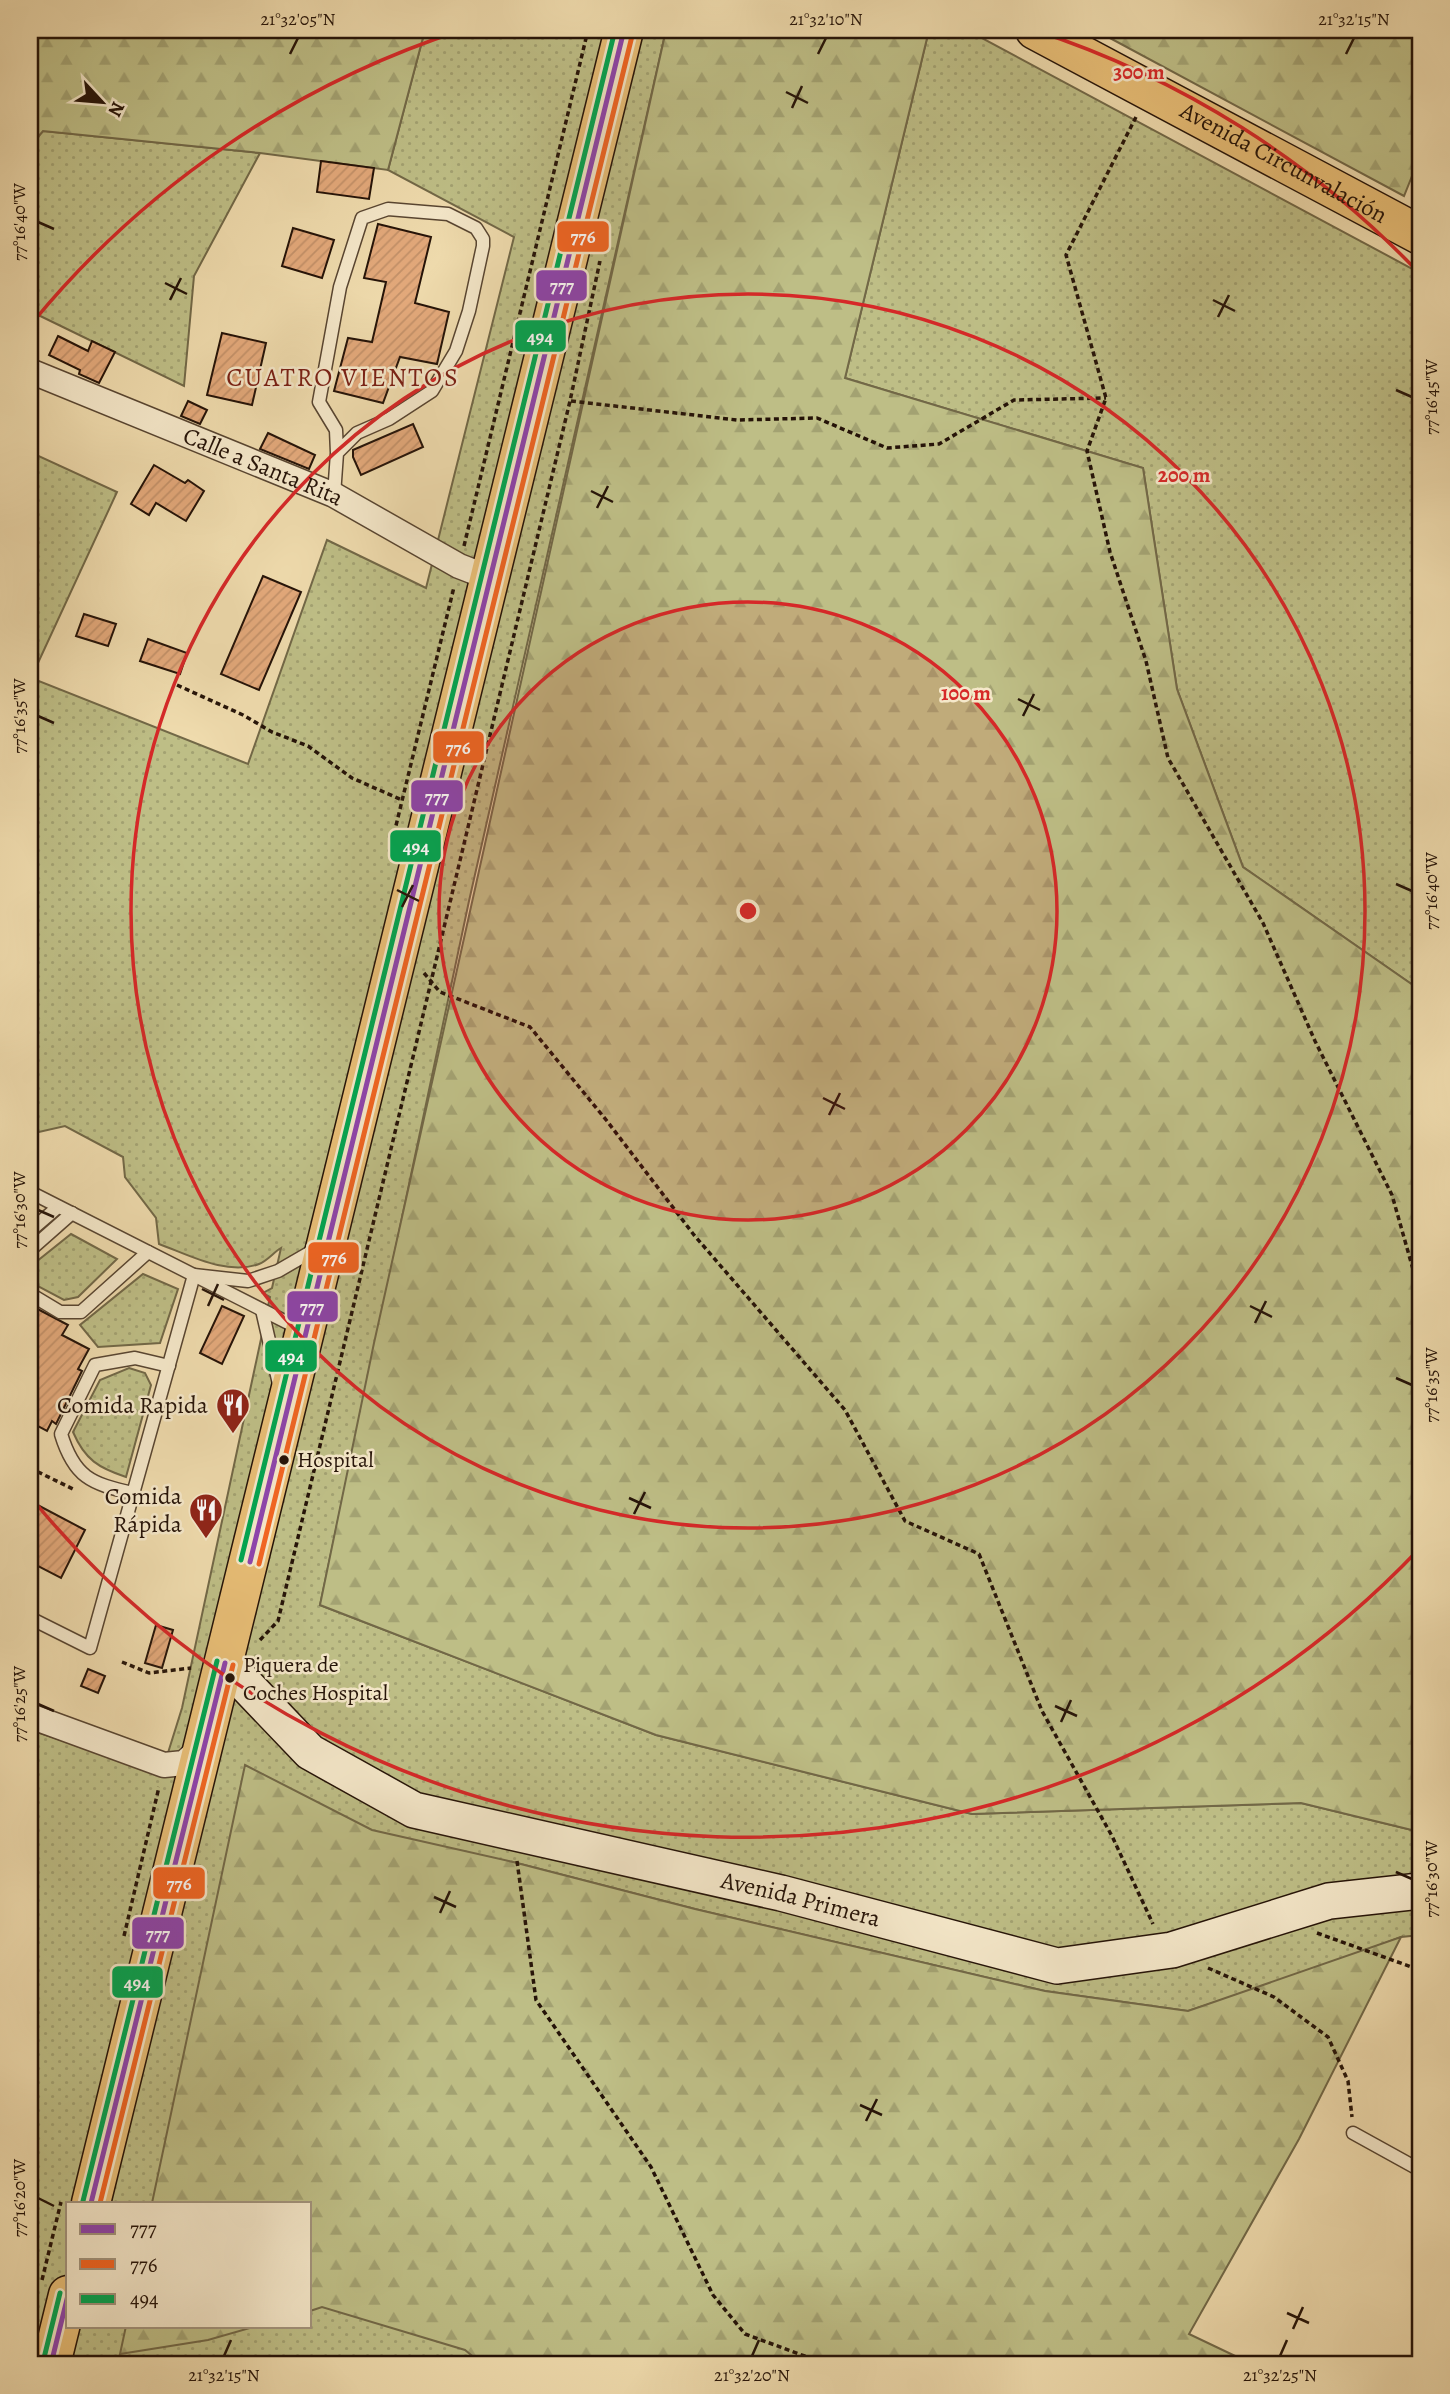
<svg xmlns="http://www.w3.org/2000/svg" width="1450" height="2394" font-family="Alegreya,serif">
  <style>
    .green { fill: url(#green-dots); stroke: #726847; stroke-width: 2; fill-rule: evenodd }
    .forest { fill: url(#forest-firs); stroke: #726847; stroke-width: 2 }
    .building { fill: url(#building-hatch); stroke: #251308; stroke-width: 2 }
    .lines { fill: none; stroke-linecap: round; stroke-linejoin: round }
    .service-casing { stroke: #584531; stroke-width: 15 }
    .minor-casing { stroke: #584531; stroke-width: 27 }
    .secondary-casing { stroke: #251308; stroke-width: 38 }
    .trunk-casing { stroke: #251308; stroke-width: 41 }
    .path { stroke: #251308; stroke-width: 3.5; stroke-dasharray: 5 3.5; stroke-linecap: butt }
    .service { stroke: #f5e8ca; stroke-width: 12 }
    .minor { stroke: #f5e8ca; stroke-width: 24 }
    .secondary { stroke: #f5e8ca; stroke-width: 35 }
    .trunk { stroke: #e8be76; stroke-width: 38 }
    .bus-1-casing { stroke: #f5e8ca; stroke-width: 10 }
    .bus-2-casing { stroke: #f5e8ca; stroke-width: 10 }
    .bus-3-casing { stroke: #f5e8ca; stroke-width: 10 }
    .bus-1 { stroke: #8e44ad; stroke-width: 5 }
    .bus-2 { stroke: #f26522; stroke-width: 5 }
    .bus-3 { stroke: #00a651; stroke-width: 5 }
    .ticks { fill: none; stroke: #251308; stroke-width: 2.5 }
    .ring { fill: none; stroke: #d62828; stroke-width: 3.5 }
    .bus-dot { fill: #251308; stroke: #f5e8ca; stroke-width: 2.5 }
    .labels { text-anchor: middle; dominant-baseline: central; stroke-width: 5; stroke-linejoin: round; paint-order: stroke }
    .bus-label { font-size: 22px; fill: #251308; stroke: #f5e8ca; text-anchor: start }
    .street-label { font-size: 24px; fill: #251308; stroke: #f5e8ca }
    .poi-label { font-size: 24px; fill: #251308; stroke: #f5e8ca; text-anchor: end }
    .neighbourhood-label { font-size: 26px; letter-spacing: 2px; fill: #7a1f14; stroke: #f5e8ca }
    .centre { fill: #d62828; stroke: #f5e8ca; stroke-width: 3.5 }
    .ring-label { font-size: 21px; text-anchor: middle; font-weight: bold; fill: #d62828; stroke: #f5e8ca; stroke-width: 5; stroke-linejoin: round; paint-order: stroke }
    .line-badge { stroke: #f5e8ca; stroke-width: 2.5 }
    .badge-label { font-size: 19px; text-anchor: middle; font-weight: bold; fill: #fff }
    .neatline { fill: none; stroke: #251308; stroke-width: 2.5 }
    .ticks-label { font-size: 18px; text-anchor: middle; fill: #251308 }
  </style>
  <defs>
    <pattern id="green-dots" width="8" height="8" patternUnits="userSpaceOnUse" patternTransform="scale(1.75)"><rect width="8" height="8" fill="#bebe86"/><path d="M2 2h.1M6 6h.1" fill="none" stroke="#a3a272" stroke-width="1.8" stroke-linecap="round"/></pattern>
    <pattern id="forest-firs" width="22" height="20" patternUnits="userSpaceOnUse" patternTransform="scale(1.75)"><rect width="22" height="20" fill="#bebe86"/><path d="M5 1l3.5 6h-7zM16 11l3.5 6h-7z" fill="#a3a272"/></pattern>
    <pattern id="building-hatch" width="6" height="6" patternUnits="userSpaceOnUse" patternTransform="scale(1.75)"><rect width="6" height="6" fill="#e3a97b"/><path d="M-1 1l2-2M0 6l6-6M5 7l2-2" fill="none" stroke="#c39169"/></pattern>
  </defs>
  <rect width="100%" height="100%" fill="#efdbad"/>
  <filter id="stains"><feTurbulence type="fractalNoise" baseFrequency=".00286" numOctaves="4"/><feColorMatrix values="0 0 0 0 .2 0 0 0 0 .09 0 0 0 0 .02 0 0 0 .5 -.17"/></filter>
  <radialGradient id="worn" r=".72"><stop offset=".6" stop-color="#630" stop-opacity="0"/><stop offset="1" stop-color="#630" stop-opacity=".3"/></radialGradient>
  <g class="green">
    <path d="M 425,30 L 666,30 L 469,901 L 320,1605 L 656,1735 L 972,1814 L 1301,1803 L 1420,1832 L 1420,1935 L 1401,1937 L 1314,1970 L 1188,2011 L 1045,1991 L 695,1909 L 513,1862 L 750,2364 L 30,2364 L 30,1730 L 162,1772 L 182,1708 L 270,1297 L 263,1293 L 272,1288 L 281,1248 C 274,1252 267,1261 259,1264 C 227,1276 189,1255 159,1244 L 156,1218 L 125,1177 L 123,1157 L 65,1126 L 30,1134 L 30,452 L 117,492 L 31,678 L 248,764 L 327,540 L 426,588 L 514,237 L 388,170 ZM 68,2203 L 310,2203 L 310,2326 L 68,2326 Z"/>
    <path d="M 929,30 L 967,30 L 1420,273 L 1420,990 L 1243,867 L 1177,689 L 1143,468 L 845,378 Z"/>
    <path d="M 43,131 L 260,153 L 194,276 L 184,386 L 30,311 L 30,146 Z"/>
    <path d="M 71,1234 L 117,1259 L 78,1297 L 64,1300 L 30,1282 L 31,1266 Z"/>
    <path d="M 143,1274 L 178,1289 L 160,1343 L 98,1347 L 80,1325 Z"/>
    <path d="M 129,1368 L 145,1373 L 151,1385 L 126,1477 C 99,1468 85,1460 73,1432 L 100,1380 Z"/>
  </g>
  <g class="forest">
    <path d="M 30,30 L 425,30 L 388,170 L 260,153 L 43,131 L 30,146 Z"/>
    <path d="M 666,30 L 929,30 L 845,378 L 1143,468 L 1177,689 L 1243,867 L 1420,990 L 1420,1832 L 1301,1803 L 972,1814 L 656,1735 L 320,1605 L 374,1343 Z"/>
    <path d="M 1095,30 L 1420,30 L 1420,156 L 1404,196 Z"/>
    <path d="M 245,1765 L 372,1830 L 513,1862 L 695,1909 L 1045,1991 L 1188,2011 L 1401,1937 L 1299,2139 L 1189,2334 L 1252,2364 L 482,2364 L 465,2350 L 322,2307 L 310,2311 L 310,2203 L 152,2203 Z"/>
    <path d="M 126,2326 L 257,2326 L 208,2340 L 120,2354 Z"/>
  </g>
  <g class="building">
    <path d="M 321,161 L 374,168 L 369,199 L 317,192 Z"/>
    <path d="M 378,224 L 431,237 L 415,303 L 449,312 L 437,364 L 400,357 L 383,403 L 334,391 L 348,338 L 372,342 L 386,282 L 364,278 Z"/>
    <path d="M 293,228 L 334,240 L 322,278 L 282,266 Z"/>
    <path d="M 222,333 L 266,343 L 252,405 L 207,395 Z"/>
    <path d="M 58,336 L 88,351 L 92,341 L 115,352 L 99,383 L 79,374 L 80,370 L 49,355 Z"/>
    <path d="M 188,401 L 207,410 L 200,424 L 181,416 Z"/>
    <path d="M 413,424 L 423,447 L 361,475 L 353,457 L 353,450 Z"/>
    <path d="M 268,433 L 315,455 L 309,469 L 260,449 Z"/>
    <path d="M 154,465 L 185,483 L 188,480 L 204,491 L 186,521 L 156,503 L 149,515 L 131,504 Z"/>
    <path d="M 263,576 L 301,592 L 259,690 L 221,674 Z"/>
    <path d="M 84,614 L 116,624 L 108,646 L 76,636 Z"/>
    <path d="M 148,639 L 187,653 L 180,674 L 140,661 Z"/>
    <path d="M 30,1305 L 68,1325 L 62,1335 L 89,1349 L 78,1369 L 82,1371 L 56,1424 L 52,1421 L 47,1431 L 30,1422 Z"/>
    <path d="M 222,1306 L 244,1316 L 222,1364 L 200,1353 Z"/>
    <path d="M 30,1501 L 85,1530 L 61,1578 L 30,1562 Z"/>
    <path d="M 156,1625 L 173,1630 L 162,1668 L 145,1663 Z"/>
    <path d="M 88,1669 L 105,1676 L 98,1693 L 81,1686 Z"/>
  </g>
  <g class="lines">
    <g class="service-casing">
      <g id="service">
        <path d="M 334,495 L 337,453 L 357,433 L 389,419 L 432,391 L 456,351 L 469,311 L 483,246 L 483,239 L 476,228 L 448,214 L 388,209 L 362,218 L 340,287 L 319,402 L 336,430 L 337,453"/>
        <path d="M 30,1192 L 302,1330"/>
        <path d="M 30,1231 L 58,1207"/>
        <path d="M 30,1250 L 72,1213"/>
        <path d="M 30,1294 L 60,1312 L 81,1312 L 148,1252"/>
        <path d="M 262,1310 L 279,1384"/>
        <path d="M 133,1493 C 91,1484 74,1477 61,1434 L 95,1365 L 135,1358 L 169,1366"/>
        <path d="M 30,1618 L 90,1648 L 194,1275 L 248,1281 L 278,1271 L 316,1249"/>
        <path d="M 1353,2133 L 1420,2170"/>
      </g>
    </g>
    <g class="minor-casing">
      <g id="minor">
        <path id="s1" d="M 30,371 L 334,495 L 459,566 L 490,578"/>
        <path d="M 30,1716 L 164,1765 L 184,1763 L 203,1746"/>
      </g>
    </g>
    <g class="secondary-casing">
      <g id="secondary">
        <path id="s2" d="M 225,1663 L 310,1752 L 414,1810 L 781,1893 L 1057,1966 L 1172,1950 L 1329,1901 L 1420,1891"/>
      </g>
    </g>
    <g class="trunk-casing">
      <g id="trunk">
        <path id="s3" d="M 1035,30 L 1420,235"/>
        <path d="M 91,2203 L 624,30"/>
        <path d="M 51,2364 L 68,2295"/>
      </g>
    </g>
    <g class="path">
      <path d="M 1136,117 L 1066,255 L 1106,398 L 1087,451 L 1110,552 L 1146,661 L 1168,758 L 1263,923 L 1315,1041 L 1392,1195 L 1420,1294"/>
      <path d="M 571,401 L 737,420 L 817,418 L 887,448 L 939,444 L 1014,400 L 1106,398"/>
      <path d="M 464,546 L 588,30"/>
      <path d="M 177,685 L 243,715 L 272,732 L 308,746 L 352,778 L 402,800"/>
      <path d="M 392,842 L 454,587"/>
      <path d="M 424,973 L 440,992 L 530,1027 L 607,1121 L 694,1235 L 845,1410 L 905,1521 L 979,1554 L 1042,1711 L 1112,1836 L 1153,1924"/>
      <path d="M 30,1468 L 75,1490"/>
      <path d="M 260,1640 L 278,1621 L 570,401 L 600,261"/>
      <path d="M 122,1662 L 149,1673 L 191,1668"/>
      <path d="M 517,1861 L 536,2000 L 651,2167 L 713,2295 L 745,2334 L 810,2358 L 816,2364"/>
      <path d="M 1317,1933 L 1420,1970"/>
      <path d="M 124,1936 L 159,1787"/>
      <path d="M 1208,1968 L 1274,1997 L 1328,2037 L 1348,2081 L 1352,2117"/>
      <path d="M 42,2280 L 61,2202"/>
    </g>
    <use href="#service" class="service"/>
    <use href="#minor" class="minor"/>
    <use href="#secondary" class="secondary"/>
    <use href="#trunk" class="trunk"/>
    <g class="bus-1-casing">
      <g id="bus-1">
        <path d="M 250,1562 L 624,30"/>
        <path d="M 91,2203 L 225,1663"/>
        <path d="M 51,2364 L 68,2295"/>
      </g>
    </g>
    <g class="bus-2-casing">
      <g id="bus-2">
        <path d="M 259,1564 L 633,32"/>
        <path d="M 100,2203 L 233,1665"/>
      </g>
    </g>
    <g class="bus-3-casing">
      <g id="bus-3">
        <path d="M 241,1560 L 615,30"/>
        <path d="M 83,2201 L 217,1661"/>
        <path d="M 43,2362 L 60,2293"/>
      </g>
    </g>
    <use href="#bus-1" class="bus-1"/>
    <use href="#bus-2" class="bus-2"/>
    <use href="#bus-3" class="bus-3"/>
  </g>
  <path class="ticks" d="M 290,54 L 298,38M 818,54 L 826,38M 1346,54 L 1354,38M 786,92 L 808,103M 792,108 L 802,86M 38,222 L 54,229M 165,283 L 187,294M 170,300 L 181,278M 1213,300 L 1235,311M 1218,317 L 1229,295M 1396,390 L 1412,397M 591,491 L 613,502M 597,508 L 608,486M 1018,699 L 1040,710M 38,716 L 54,723M 1023,716 L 1034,694M 1396,884 L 1412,891M 397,890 L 419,901M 402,907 L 413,885M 823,1098 L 845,1109M 829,1115 L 840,1093M 38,1210 L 54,1217M 202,1289 L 224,1300M 208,1306 L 218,1284M 1250,1306 L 1272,1317M 1255,1323 L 1266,1301M 1396,1378 L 1412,1385M 629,1498 L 651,1508M 634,1514 L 645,1492M 38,1704 L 54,1711M 1055,1706 L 1077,1716M 1061,1722 L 1071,1700M 1396,1872 L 1412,1879M 434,1897 L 456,1907M 440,1913 L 450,1891M 860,2105 L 882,2115M 866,2121 L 877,2099M 38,2198 L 54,2206M 1287,2313 L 1309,2323M 1293,2329 L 1303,2307M 224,2356 L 231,2340M 752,2356 L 759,2340M 1280,2356 L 1287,2340"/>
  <circle cx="748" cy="911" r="309" fill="#d62828" fill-opacity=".12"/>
  <g class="ring">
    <circle cx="748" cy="911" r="309"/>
    <circle cx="748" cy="911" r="617"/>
    <path d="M1420 1548A926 926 0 0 1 33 1500M33 322A926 926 0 0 1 462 30M1034 30A926 926 0 0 1 1420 274"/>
  </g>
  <defs>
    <g id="restaurant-pin" transform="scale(1.75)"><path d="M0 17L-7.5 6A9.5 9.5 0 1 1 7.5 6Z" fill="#8f2418" stroke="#f5e8ca"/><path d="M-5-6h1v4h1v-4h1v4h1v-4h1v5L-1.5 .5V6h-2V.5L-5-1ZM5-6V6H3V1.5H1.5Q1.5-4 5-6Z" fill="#fff"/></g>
  </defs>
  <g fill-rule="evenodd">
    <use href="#restaurant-pin" x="233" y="1405"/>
    <use href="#restaurant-pin" x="206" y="1510"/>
  </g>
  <g class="bus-dot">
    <circle cx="284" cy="1460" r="6"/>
    <circle cx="230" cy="1678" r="6"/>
  </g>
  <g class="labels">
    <g class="bus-label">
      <text x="297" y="1460">Hospital</text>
      <text x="243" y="1665">Piquera de<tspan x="243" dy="28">Coches Hospital</tspan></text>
    </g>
    <g class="street-label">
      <text stroke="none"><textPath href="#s3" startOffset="282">Avenida Circunvalación</textPath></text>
      <text stroke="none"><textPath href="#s1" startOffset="252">Calle a Santa Rita</textPath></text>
      <text stroke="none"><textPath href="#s2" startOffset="639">Avenida Primera</textPath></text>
    </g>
    <g class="poi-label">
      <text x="208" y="1405">Comida Rapida</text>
      <text x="182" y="1496">Comida<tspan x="182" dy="28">Rápida</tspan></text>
    </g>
    <g class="neighbourhood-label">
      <text x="343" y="377">CUATRO VIENTOS</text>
    </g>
  </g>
  <circle cx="748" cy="911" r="10" class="centre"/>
  <g class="ring-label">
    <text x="1139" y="79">300 m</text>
    <text x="1184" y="482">200 m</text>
    <text x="966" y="700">100 m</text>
  </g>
  <g class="line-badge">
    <rect x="556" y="220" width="54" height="33" rx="7" fill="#f26522"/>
    <rect x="535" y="269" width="53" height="33" rx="7" fill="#8e44ad"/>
    <rect x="514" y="319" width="53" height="34" rx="7" fill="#00a651"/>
    <rect x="432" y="730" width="53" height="34" rx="7" fill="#f26522"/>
    <rect x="410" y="779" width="54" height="34" rx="7" fill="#8e44ad"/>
    <rect x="389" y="829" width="53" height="34" rx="7" fill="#00a651"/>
    <rect x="307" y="1241" width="53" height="33" rx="7" fill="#f26522"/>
    <rect x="286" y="1290" width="53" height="33" rx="7" fill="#8e44ad"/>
    <rect x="264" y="1339" width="54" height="34" rx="7" fill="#00a651"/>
    <rect x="152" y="1866" width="54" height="34" rx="7" fill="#f26522"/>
    <rect x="131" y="1916" width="54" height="34" rx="7" fill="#8e44ad"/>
    <rect x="111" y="1965" width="53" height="34" rx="7" fill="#00a651"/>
  </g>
  <g class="badge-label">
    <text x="583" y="243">776</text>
    <text x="562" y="292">777</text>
    <text x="540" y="343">494</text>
    <text x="458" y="754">776</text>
    <text x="437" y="803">777</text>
    <text x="416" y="853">494</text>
    <text x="334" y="1264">776</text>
    <text x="312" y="1313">777</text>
    <text x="291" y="1363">494</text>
    <text x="179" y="1890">776</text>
    <text x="158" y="1940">777</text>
    <text x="137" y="1989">494</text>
  </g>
  <rect width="1450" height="2394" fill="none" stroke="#efdbad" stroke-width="77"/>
  <rect x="66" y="2202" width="245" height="126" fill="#f5e8ca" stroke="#a2937c" stroke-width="2"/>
  <rect x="80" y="2224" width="35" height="10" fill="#8e44ad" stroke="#a2937c" stroke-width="2"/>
  <text x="130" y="2236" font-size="21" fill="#251308">777</text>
  <rect x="80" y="2259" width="35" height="10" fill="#f26522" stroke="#a2937c" stroke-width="2"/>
  <text x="130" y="2272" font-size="21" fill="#251308">776</text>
  <rect x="80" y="2294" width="35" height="10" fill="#00a651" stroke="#a2937c" stroke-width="2"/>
  <text x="130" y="2306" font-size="21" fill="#251308">494</text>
  <g transform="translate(102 102) rotate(116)" stroke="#f5e8ca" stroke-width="5" paint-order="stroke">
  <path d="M0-5L12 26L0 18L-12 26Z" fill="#251308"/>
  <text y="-10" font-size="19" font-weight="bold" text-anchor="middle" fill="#251308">N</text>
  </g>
  <rect x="38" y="38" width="1374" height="2318" class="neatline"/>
  <g class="ticks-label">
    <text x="298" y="25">21°32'05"N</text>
    <text x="826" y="25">21°32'10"N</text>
    <text x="1354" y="25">21°32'15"N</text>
    <text transform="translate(19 222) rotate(-90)" y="6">77°16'40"W</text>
    <text transform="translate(1431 397) rotate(-90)" y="6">77°16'45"W</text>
    <text transform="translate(19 716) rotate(-90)" y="6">77°16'35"W</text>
    <text transform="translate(1431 891) rotate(-90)" y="6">77°16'40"W</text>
    <text transform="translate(19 1210) rotate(-90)" y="6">77°16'30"W</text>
    <text transform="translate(1431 1385) rotate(-90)" y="6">77°16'35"W</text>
    <text transform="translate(19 1704) rotate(-90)" y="6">77°16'25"W</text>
    <text transform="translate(1431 1879) rotate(-90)" y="6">77°16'30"W</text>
    <text transform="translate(19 2198) rotate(-90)" y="6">77°16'20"W</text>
    <text x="224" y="2381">21°32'15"N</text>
    <text x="752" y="2381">21°32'20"N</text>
    <text x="1280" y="2381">21°32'25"N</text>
  </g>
  <rect width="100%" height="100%" filter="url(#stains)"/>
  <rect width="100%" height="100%" fill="url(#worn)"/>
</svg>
